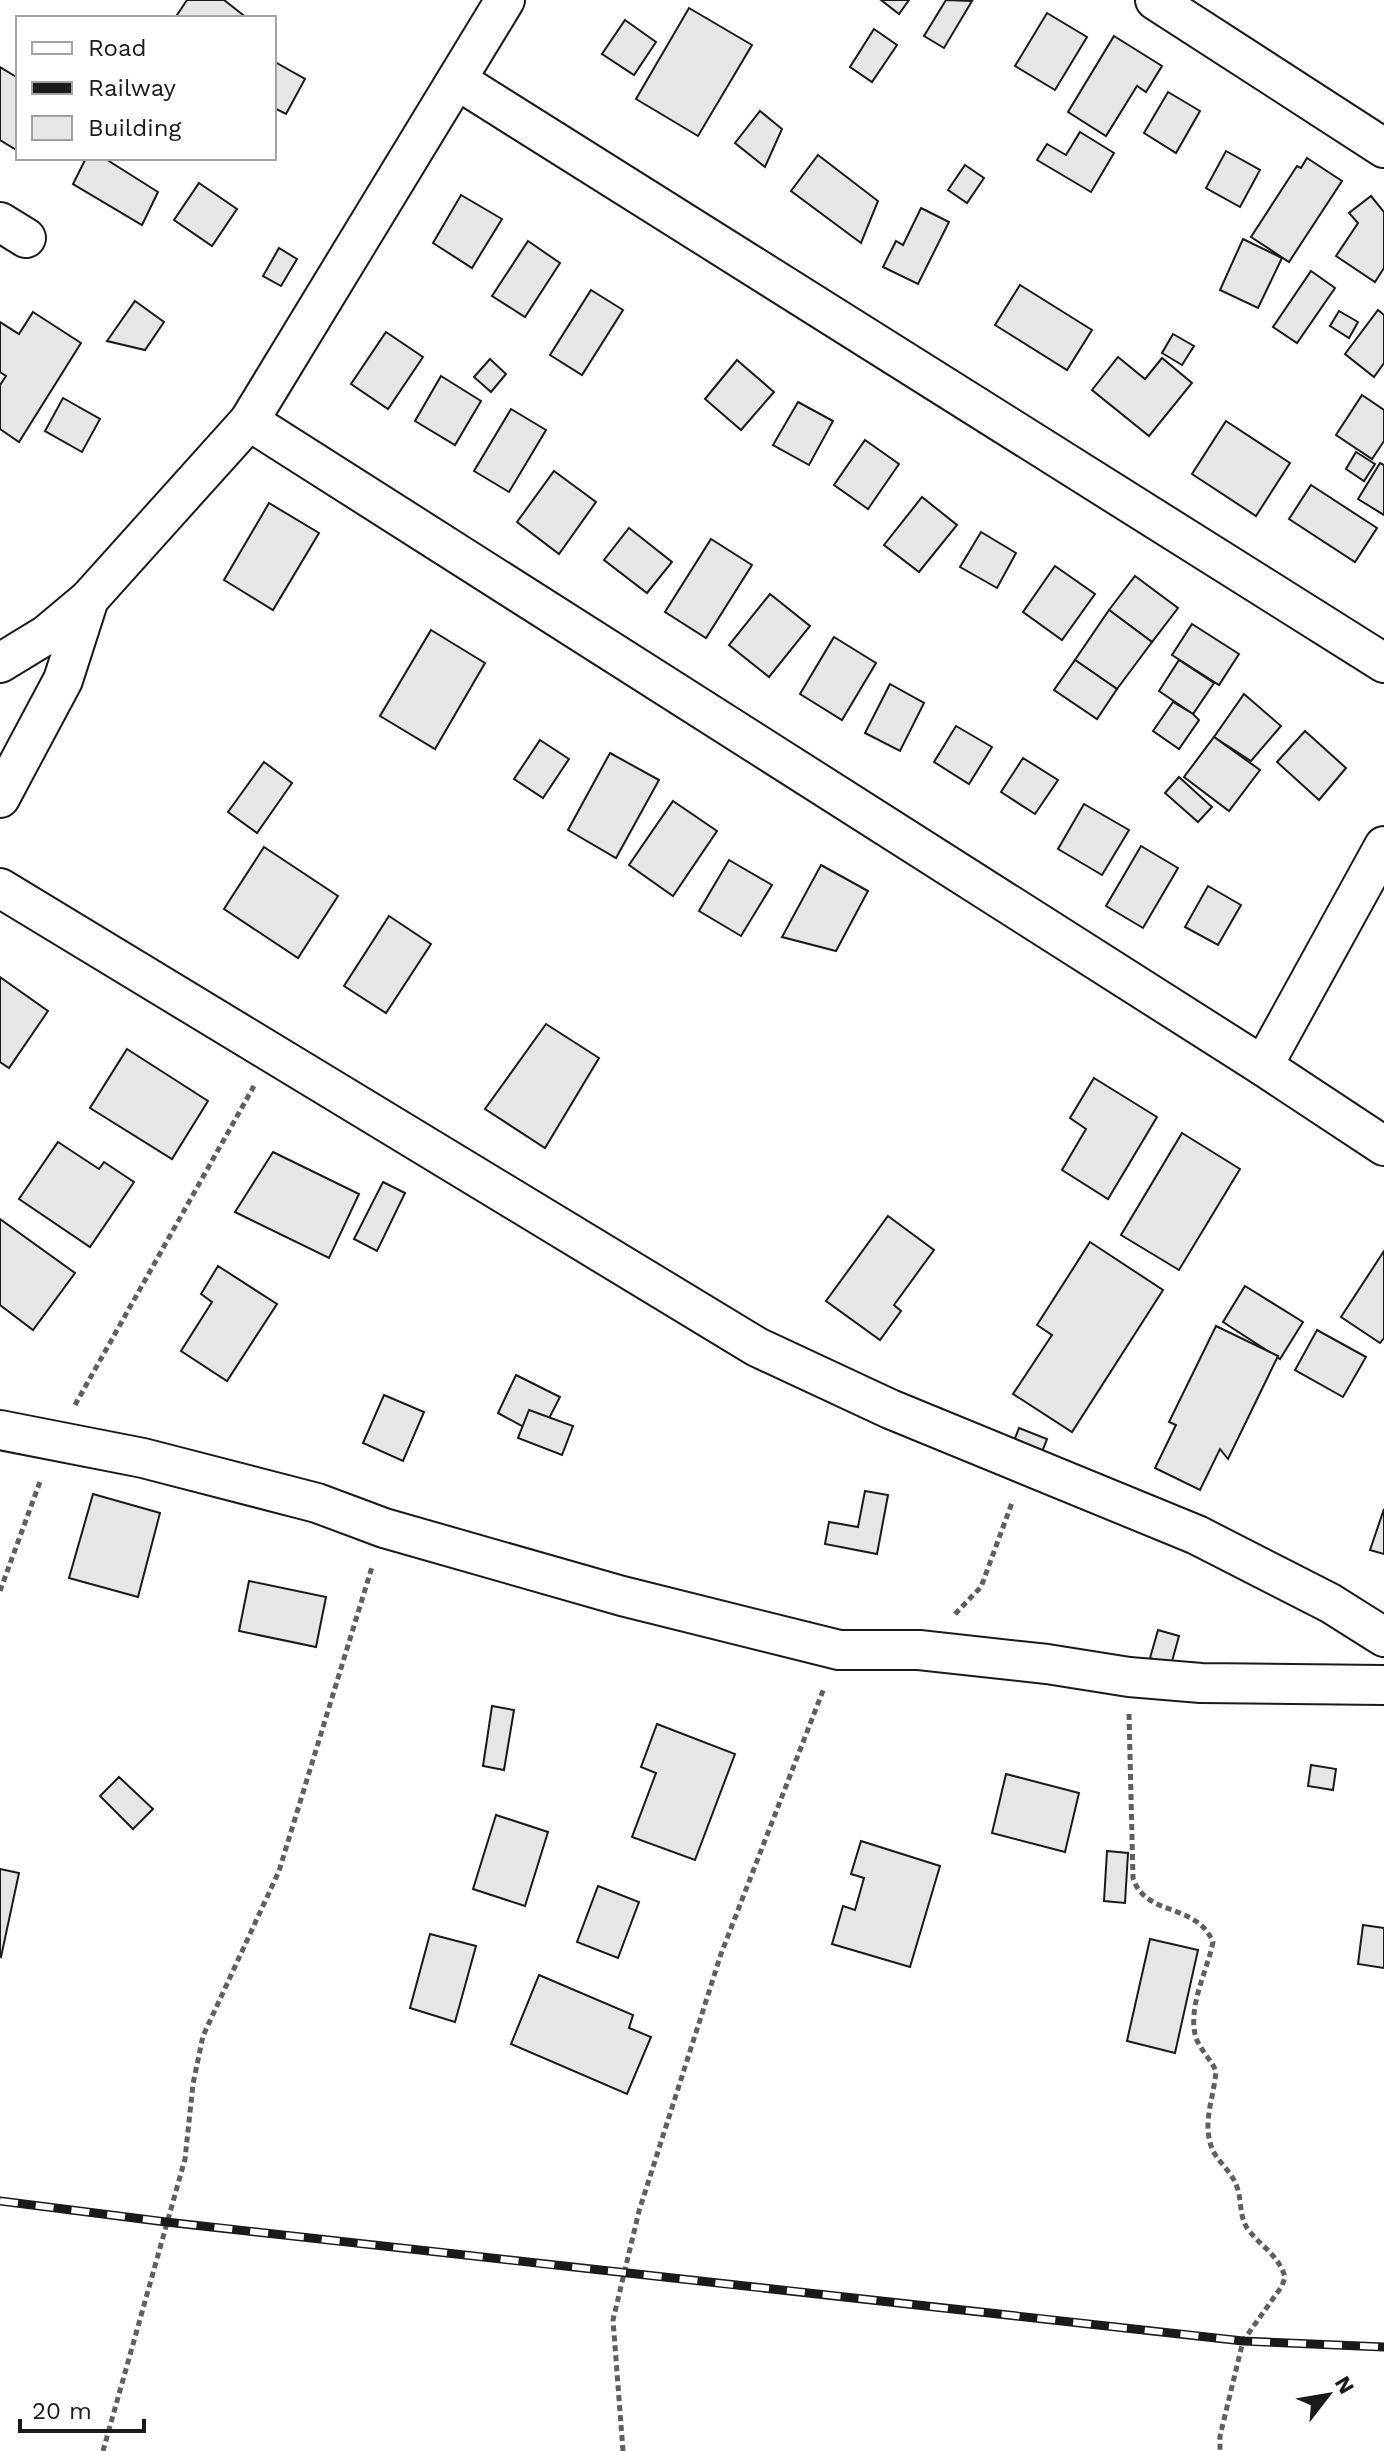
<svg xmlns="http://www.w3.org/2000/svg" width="1384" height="2451" font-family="'Work Sans',sans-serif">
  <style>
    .building { fill: #e6e6e6; stroke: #1a1a1a; stroke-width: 2 }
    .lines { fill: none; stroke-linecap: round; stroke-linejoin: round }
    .street-casing { stroke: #1a1a1a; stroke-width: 42 }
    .path { stroke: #5f5f5f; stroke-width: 5; stroke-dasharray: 6 4; stroke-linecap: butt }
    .street { stroke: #fff; stroke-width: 38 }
    .rail-casing { stroke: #1a1a1a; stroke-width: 9 }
    .rail { stroke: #fff; stroke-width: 6; stroke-dasharray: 18; stroke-linecap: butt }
  </style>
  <rect width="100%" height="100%" fill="#fff"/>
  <g class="building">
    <path d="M 187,0 L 224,0 L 247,18 L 175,18 Z"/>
    <path d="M 881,0 L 909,0 L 899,14 Z"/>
    <path d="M 946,0 L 972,1 L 944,48 L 924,36 Z"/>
    <path d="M 689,8 L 752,45 L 698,136 L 636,99 Z"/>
    <path d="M 1047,13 L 1087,37 L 1055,90 L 1015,66 Z"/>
    <path d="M 625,20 L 656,42 L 634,75 L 602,54 Z"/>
    <path d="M 874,29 L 897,45 L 872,82 L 850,67 Z"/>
    <path d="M 1114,36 L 1162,66 L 1146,92 L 1137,86 L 1106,136 L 1068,112 Z"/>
    <path d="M 275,62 L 305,79 L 286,114 L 274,108 Z"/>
    <path d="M 0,67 L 18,78 L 18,151 L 0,140 Z"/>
    <path d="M 1168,92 L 1200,111 L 1176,153 L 1144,133 Z"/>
    <path d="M 760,111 L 782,129 L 765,167 L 735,143 Z"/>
    <path d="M 1080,132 L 1114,153 L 1091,192 L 1037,160 L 1047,144 L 1066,155 Z"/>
    <path d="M 1226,151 L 1260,170 L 1240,207 L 1206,188 Z"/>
    <path d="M 818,155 L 878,201 L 861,243 L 791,191 Z"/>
    <path d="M 86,158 L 104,158 L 158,192 L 142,225 L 73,184 Z"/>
    <path d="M 1307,158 L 1342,181 L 1289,262 L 1251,237 L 1297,166 L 1301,168 Z"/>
    <path d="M 965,165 L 984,178 L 967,203 L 948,190 Z"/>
    <path d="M 199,183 L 237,209 L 212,246 L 174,220 Z"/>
    <path d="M 461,195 L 502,219 L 472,268 L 433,243 Z"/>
    <path d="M 1371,196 L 1384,212 L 1384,268 L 1375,282 L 1336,256 L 1358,223 L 1349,213 Z"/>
    <path d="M 921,208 L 949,222 L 918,284 L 883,267 L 896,241 L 903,245 Z"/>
    <path d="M 1243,239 L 1282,258 L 1258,308 L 1220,290 Z"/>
    <path d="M 528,241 L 560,263 L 525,317 L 492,296 Z"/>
    <path d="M 279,248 L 297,259 L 281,286 L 263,276 Z"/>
    <path d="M 1311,271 L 1335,288 L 1297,343 L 1273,327 Z"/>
    <path d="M 1020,285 L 1092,330 L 1067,370 L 995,325 Z"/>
    <path d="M 591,290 L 623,310 L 582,375 L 550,355 Z"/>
    <path d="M 135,301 L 164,322 L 145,350 L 107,341 Z"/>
    <path d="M 1378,310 L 1384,315 L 1384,363 L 1374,377 L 1345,354 Z"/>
    <path d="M 1339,311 L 1358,322 L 1349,338 L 1330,326 Z"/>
    <path d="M 33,312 L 81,343 L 19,442 L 0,429 L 0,385 L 6,376 L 0,372 L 0,322 L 19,334 Z"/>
    <path d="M 386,332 L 423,357 L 388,409 L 351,384 Z"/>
    <path d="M 1173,334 L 1194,346 L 1182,365 L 1162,353 Z"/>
    <path d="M 1118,357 L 1145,379 L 1162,358 L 1192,383 L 1149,436 L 1092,390 Z"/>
    <path d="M 490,359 L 506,374 L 491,392 L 474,377 Z"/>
    <path d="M 737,360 L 774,392 L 741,430 L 705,399 Z"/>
    <path d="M 441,376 L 481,401 L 455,445 L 415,421 Z"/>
    <path d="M 1362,395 L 1384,410 L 1384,441 L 1372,459 L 1336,435 Z"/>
    <path d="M 63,398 L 100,419 L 82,452 L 45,431 Z"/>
    <path d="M 798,402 L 833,421 L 809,465 L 773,445 Z"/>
    <path d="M 511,409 L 546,430 L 509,492 L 474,471 Z"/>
    <path d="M 1226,421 L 1290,463 L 1256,516 L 1192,474 Z"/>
    <path d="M 865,440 L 899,464 L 868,509 L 834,485 Z"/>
    <path d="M 1356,452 L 1375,464 L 1364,481 L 1346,469 Z"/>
    <path d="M 1380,463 L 1384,465 L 1384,515 L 1358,499 Z"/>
    <path d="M 554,471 L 596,502 L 559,554 L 517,522 Z"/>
    <path d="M 1311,485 L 1377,528 L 1355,562 L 1289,519 Z"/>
    <path d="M 922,497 L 957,525 L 919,572 L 884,545 Z"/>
    <path d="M 269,503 L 319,533 L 273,610 L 224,580 Z"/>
    <path d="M 629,528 L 672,562 L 647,593 L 604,560 Z"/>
    <path d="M 981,532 L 1016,553 L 997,588 L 960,567 Z"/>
    <path d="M 711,539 L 752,565 L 706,638 L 665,612 Z"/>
    <path d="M 1055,566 L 1095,594 L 1062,640 L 1023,612 Z"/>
    <path d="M 1135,576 L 1178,608 L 1152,642 L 1109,610 Z"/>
    <path d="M 770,594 L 810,626 L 769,677 L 729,645 Z"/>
    <path d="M 1109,610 L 1152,642 L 1117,689 L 1075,660 Z"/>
    <path d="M 1192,624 L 1239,654 L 1219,685 L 1172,655 Z"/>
    <path d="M 431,630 L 485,663 L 435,749 L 380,716 Z"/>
    <path d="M 834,637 L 876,663 L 842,720 L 800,694 Z"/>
    <path d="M 1075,660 L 1117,689 L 1097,719 L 1054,690 Z"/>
    <path d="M 1179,660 L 1214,683 L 1193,714 L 1159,691 Z"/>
    <path d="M 890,684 L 924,703 L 900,751 L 865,733 Z"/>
    <path d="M 1244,694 L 1281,726 L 1251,761 L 1214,737 Z"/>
    <path d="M 1173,702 L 1193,714 L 1199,720 L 1179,749 L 1153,731 Z"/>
    <path d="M 956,726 L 992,747 L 969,784 L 934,762 Z"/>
    <path d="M 1305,731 L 1346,768 L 1319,800 L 1277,762 Z"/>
    <path d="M 1214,737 L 1260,770 L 1229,811 L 1184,777 Z"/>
    <path d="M 540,740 L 569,759 L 543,798 L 514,779 Z"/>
    <path d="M 610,753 L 659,780 L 616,858 L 568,830 Z"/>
    <path d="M 1023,758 L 1058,780 L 1035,814 L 1001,792 Z"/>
    <path d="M 264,762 L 292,783 L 257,833 L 228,812 Z"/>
    <path d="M 1179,777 L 1212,807 L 1198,822 L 1165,793 Z"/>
    <path d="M 673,801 L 717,831 L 673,896 L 629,865 Z"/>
    <path d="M 1084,804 L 1129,830 L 1102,875 L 1058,849 Z"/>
    <path d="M 1141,846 L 1178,868 L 1143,928 L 1106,906 Z"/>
    <path d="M 264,847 L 338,896 L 298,958 L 224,909 Z"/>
    <path d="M 729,860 L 772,885 L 741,936 L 699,911 Z"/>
    <path d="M 821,865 L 868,891 L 836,951 L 782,937 Z"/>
    <path d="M 1208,886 L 1241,905 L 1218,945 L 1185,927 Z"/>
    <path d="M 389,916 L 431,944 L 386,1013 L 344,986 Z"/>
    <path d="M 0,977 L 48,1011 L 9,1068 L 0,1062 Z"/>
    <path d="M 546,1024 L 599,1058 L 545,1148 L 485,1109 Z"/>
    <path d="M 127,1049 L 208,1101 L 172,1159 L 90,1108 Z"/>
    <path d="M 1094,1078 L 1157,1117 L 1108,1199 L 1062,1170 L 1086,1129 L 1070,1118 Z"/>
    <path d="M 1182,1133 L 1240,1169 L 1179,1270 L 1121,1235 Z"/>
    <path d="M 58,1142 L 99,1169 L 104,1162 L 134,1182 L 90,1247 L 19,1199 Z"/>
    <path d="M 273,1152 L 359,1194 L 329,1258 L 235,1212 Z"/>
    <path d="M 383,1182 L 405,1193 L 377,1251 L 354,1239 Z"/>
    <path d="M 888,1216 L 934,1250 L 894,1305 L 901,1311 L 880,1340 L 826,1301 Z"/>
    <path d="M 0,1219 L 75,1273 L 33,1330 L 0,1305 Z"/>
    <path d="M 1090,1242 L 1163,1290 L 1072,1432 L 1013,1394 L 1052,1335 L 1037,1325 Z"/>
    <path d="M 1384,1251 L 1384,1338 L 1380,1343 L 1341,1317 Z"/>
    <path d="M 218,1266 L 277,1304 L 227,1381 L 181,1351 L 212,1302 L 201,1294 Z"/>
    <path d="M 1245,1286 L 1303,1322 L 1280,1359 L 1223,1322 Z"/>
    <path d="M 1216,1326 L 1278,1356 L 1228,1459 L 1220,1449 L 1200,1490 L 1155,1468 L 1176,1425 L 1169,1422 Z"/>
    <path d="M 1317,1330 L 1366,1357 L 1343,1397 L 1295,1370 Z"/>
    <path d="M 516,1375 L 560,1397 L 540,1436 L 498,1413 Z"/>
    <path d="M 384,1395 L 424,1412 L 403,1461 L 363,1443 Z"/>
    <path d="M 529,1410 L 573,1426 L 562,1455 L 518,1438 Z"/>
    <path d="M 1019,1428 L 1047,1439 L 1040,1457 L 1012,1446 Z"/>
    <path d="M 865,1491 L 888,1495 L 877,1554 L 825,1544 L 829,1522 L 858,1527 Z"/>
    <path d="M 93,1494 L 160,1513 L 138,1597 L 69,1578 Z"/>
    <path d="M 1384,1509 L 1384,1554 L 1370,1550 Z"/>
    <path d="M 249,1581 L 326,1597 L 316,1647 L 239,1631 Z"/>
    <path d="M 1158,1630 L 1179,1636 L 1171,1665 L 1150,1658 Z"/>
    <path d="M 492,1706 L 514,1710 L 504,1770 L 483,1766 Z"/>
    <path d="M 657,1724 L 735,1754 L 695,1860 L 632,1837 L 656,1773 L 641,1767 Z"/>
    <path d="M 1311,1765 L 1336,1769 L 1333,1790 L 1308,1786 Z"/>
    <path d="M 1006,1774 L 1079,1793 L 1065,1852 L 992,1833 Z"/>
    <path d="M 119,1777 L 153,1809 L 133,1829 L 100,1796 Z"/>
    <path d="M 496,1815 L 548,1832 L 525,1906 L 473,1889 Z"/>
    <path d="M 861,1841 L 940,1866 L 910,1967 L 832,1944 L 843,1906 L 855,1910 L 864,1878 L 851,1874 Z"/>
    <path d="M 1107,1851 L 1128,1853 L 1125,1903 L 1104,1901 Z"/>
    <path d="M 0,1869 L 19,1873 L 1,1957 L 0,1956 Z"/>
    <path d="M 598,1886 L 639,1902 L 618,1958 L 577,1942 Z"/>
    <path d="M 1363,1925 L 1384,1928 L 1384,1968 L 1358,1964 Z"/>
    <path d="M 430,1934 L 476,1946 L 455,2022 L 410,2008 Z"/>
    <path d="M 1150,1939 L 1198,1950 L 1175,2053 L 1127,2041 Z"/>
    <path d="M 539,1975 L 633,2015 L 629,2028 L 651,2037 L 627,2094 L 511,2044 Z"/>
  </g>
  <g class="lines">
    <g class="street-casing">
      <g id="street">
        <path d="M 1155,0 L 1384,148"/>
        <path d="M 457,80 L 1384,663"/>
        <path d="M 0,222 L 26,238"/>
        <path d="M 249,421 L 1263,1066 L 1384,846"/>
        <path d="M 0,663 L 46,635 L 89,599 L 249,421 L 505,0"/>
        <path d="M 0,798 L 63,680 L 89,599"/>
        <path d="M 0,888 L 757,1347 L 890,1409 L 1197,1535 L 1330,1603 L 1384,1637"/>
        <path d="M 1263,1066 L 1384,1146"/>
        <path d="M 0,1430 L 143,1458 L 317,1503 L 384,1528 L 622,1596 L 839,1650 L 919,1650 L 1047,1664 L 1129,1677 L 1201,1683 L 1384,1685"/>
      </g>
    </g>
    <g class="path">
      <path d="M 75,1405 L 254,1086"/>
      <path d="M 0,1591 L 41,1479"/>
      <path d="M 955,1614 L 981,1587 L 1013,1500"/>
      <path d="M 1129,1714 L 1133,1878 C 1145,1917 1196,1902 1213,1942 C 1207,1972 1187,2007 1196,2038 C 1200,2049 1211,2060 1216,2071 C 1214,2098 1201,2124 1213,2151 C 1220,2164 1232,2172 1237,2187 C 1242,2201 1239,2215 1247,2228 C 1260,2246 1278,2254 1285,2277 L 1282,2286 L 1243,2341 L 1220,2436 L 1220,2451"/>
      <path d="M 103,2451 L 185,2159 L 193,2084 L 203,2036 L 279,1871 L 372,1567"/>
      <path d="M 623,2451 L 613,2320 L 639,2211 L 721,1954 L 824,1688"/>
    </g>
    <use href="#street" class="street"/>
    <g class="rail-casing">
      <path id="rail" d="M 0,2201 L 166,2222 L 1243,2341 L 1384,2347"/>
    </g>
    <use href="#rail" class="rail"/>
  </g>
  <rect x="16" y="16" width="260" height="144" fill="#ffffff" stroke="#a3a3a3" stroke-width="2"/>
  <rect x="32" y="42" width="40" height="12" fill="#ffffff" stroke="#a3a3a3" stroke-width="2"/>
  <text x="88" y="56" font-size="24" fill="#1a1a1a">Road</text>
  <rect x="32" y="82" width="40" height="12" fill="#1a1a1a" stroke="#a3a3a3" stroke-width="2"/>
  <text x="88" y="96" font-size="24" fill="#1a1a1a">Railway</text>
  <rect x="32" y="116" width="40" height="24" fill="#e6e6e6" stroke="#a3a3a3" stroke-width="2"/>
  <text x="88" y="136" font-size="24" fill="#1a1a1a">Building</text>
  <g transform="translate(1328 2395) rotate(59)" stroke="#ffffff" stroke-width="6" paint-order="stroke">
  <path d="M0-6L14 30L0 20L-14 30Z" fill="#1a1a1a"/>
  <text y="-12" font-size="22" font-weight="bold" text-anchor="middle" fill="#1a1a1a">N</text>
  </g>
  <path d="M20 2419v12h124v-12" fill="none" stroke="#1a1a1a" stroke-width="4"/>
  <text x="32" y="2419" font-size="24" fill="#1a1a1a" stroke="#ffffff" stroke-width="6" paint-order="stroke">20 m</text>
</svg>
